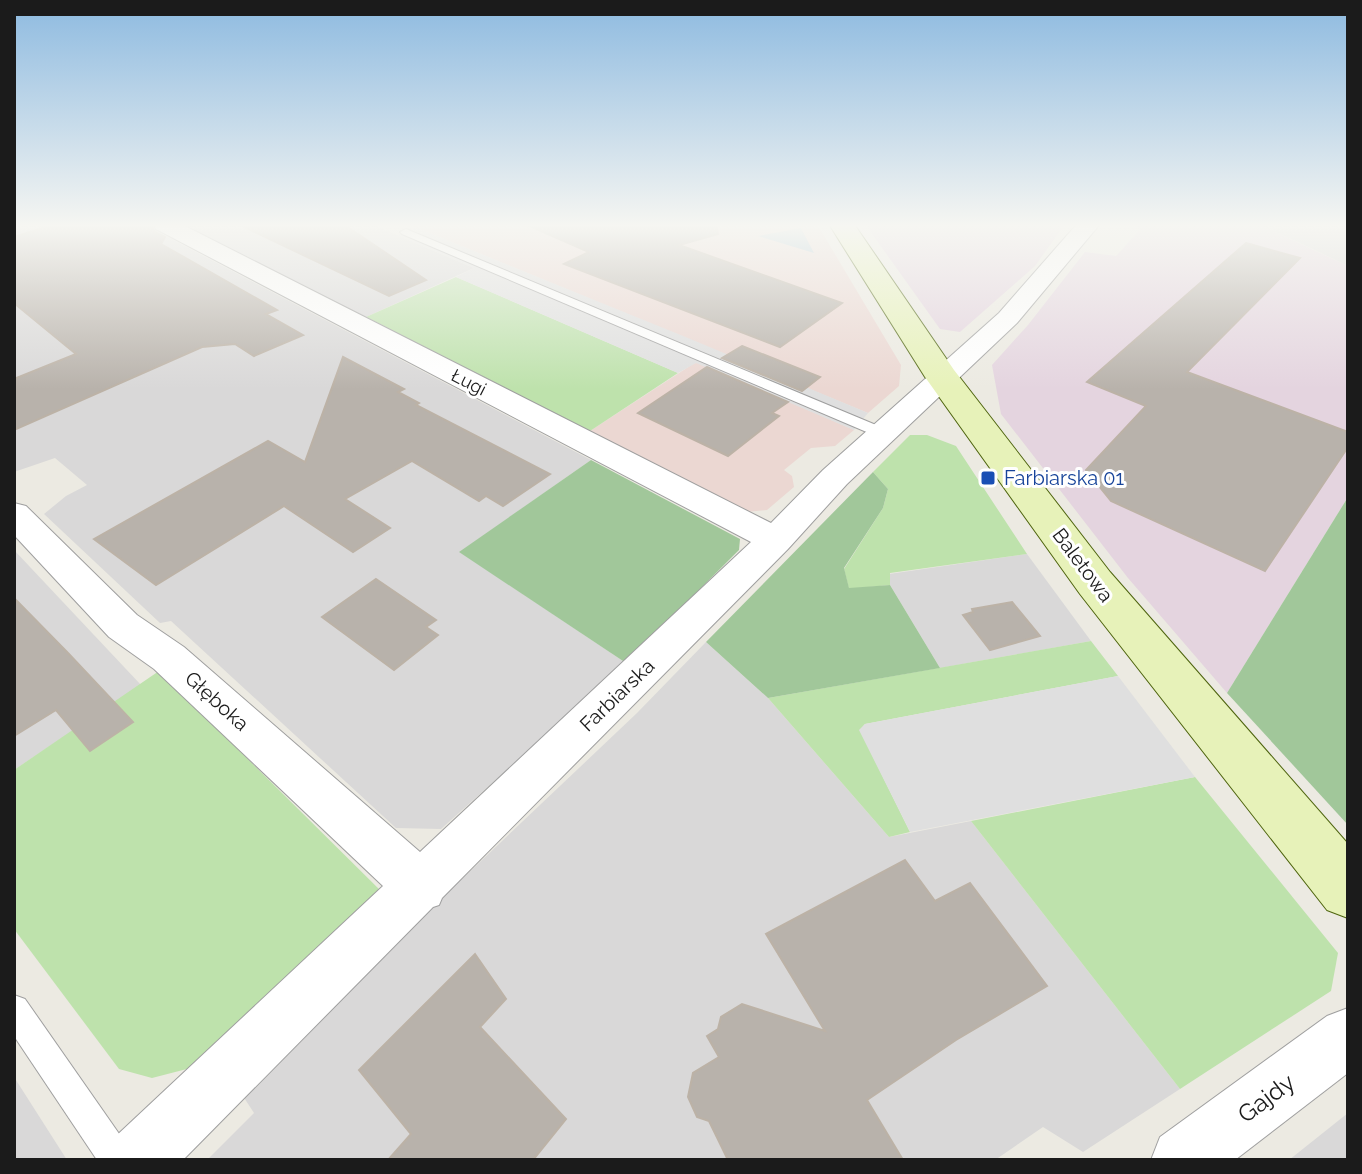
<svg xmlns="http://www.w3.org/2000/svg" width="1362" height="1174" font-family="Raleway,sans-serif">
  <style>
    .residential { fill: #d9d8d8 }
    .commercial { fill: #ebd7d2 }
    .industrial { fill: #e4d4df }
    .grass { fill: #bee2ac }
    .forest { fill: #a1c79a }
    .parking { fill: #dfdfdf }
    .water { fill: #a6c4d5 }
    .building { fill: #b8b2ab; stroke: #bcb2a6; stroke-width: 2 }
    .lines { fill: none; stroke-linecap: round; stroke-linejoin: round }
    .lane-casing { stroke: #9f9f9f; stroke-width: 2 }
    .street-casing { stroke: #9f9f9f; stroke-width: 2 }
    .secondary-casing { stroke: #4f650f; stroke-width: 2 }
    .lane { fill: #fff; fill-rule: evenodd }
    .street { fill: #fff; fill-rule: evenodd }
    .secondary { fill: #e7f2b9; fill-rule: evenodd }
    .transit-dot { fill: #1a4fb4; stroke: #fff; stroke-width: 3 }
    .labels { text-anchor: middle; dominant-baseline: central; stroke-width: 6; stroke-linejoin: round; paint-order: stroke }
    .far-street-label { font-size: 18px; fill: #1b1b1b; stroke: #fff }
    .transit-label { font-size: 20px; fill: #164399; stroke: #fff; text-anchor: start }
    .street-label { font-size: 20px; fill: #1b1b1b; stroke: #fff }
    .near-street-label { font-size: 24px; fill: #1b1b1b; stroke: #fff }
  </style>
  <rect width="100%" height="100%" fill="#eceae2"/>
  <g class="residential">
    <path d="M 14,224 L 143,224 L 591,460 L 460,552 L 626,663 L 441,829 L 396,828 L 171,621 L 160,623 L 44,514 L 66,496 L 87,485 L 55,458 L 14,472 Z"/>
    <path d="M 181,224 L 371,224 L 474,268 L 366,317 Z"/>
    <path d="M 1258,224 L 1348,224 L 1348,266 L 1298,242 Z"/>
    <path d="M 14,550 L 141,685 L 14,770 Z"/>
    <path d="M 1027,554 L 1091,641 L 940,668 L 890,585 L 889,574 Z"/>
    <path d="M 706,642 L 768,698 L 889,837 L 971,821 L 1180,1089 L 1083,1152 L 1043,1127 L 995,1160 L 207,1160 L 254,1113 L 237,1087 L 453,881 L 463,878 L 637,713 Z"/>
    <path d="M 14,1077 L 67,1160 L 14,1160 Z"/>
    <path d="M 1348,1113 L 1348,1160 L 1289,1160 Z"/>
  </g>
  <g class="commercial">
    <path d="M 408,224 L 817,224 L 901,365 L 899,386 L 868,413 Z"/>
    <path d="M 696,362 L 720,372 L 854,430 L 835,446 L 811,448 L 784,470 L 792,476 L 794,487 L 767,510 L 746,512 L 590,431 Z"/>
  </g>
  <g class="industrial">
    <path d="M 865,224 L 1065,224 L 1035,266 L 960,332 L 940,329 Z"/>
    <path d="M 1132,224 L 1258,224 L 1348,266 L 1348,497 L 1227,693 L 1128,578 L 1001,414 L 992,365 L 1028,325 L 1085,252 L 1116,256 L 1140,230 Z"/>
  </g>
  <g class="grass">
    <path d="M 456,277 L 678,373 L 590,431 L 366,317 Z"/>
    <path d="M 910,435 L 927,435 L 956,446 L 1027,554 L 890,573 L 890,585 L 849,589 L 844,569 L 883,508 L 888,489 L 873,472 Z"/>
    <path d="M 1091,641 L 1118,676 L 865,724 L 860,730 L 910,832 L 889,837 L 768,698 Z"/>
    <path d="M 159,671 L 387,897 L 210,1063 L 152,1078 L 119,1069 L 14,929 L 14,770 Z"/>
    <path d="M 1195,777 L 1338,953 L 1331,991 L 1180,1089 L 971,821 Z"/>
  </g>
  <g class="forest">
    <path d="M 591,460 L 740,539 L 739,550 L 626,663 L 459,552 Z"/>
    <path d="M 873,472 L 888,489 L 883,508 L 844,568 L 849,588 L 890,585 L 940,668 L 768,698 L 706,642 Z"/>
    <path d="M 1348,497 L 1348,825 L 1227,693 Z"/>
  </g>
  <g class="parking">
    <path d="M 417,228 L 688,338 L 868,413 L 854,430 L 696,363 L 678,373 L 456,277 L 474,268 L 397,235 Z"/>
    <path d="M 1118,676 L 1195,777 L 910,832 L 859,730 L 865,724 Z"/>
  </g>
  <path class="water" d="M 801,228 L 814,253 L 758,236 Z"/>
  <g class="building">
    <path d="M 55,224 L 150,224 L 155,232 L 165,237 L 161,244 L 277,310 L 266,314 L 303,335 L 254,356 L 235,344 L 202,347 L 14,430 L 14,379 L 76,354 L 14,303 L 14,237 Z"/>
    <path d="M 238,224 L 343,224 L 426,280 L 389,296 Z"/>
    <path d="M 525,224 L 716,224 L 718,234 L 679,245 L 842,303 L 780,347 L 564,264 L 589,252 Z"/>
    <path d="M 1246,243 L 1300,258 L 1187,372 L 1348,432 L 1348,447 L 1265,571 L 1111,501 L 1086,470 L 1146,406 L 1087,382 Z"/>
    <path d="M 742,346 L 820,377 L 802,391 L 722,358 Z"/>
    <path d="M 343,357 L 404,389 L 398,392 L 419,403 L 416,405 L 550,474 L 503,506 L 486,496 L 479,501 L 412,461 L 345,499 L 390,528 L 353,552 L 284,506 L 156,585 L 94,539 L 268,441 L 305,462 Z"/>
    <path d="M 707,367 L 788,402 L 772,413 L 779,416 L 728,456 L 638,413 Z"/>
    <path d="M 376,579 L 436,620 L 426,627 L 438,635 L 394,670 L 322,617 Z"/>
    <path d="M 14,598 L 68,653 L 133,722 L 90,751 L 56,710 L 14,736 Z"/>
    <path d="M 1012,602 L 1040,636 L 990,650 L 963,615 L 973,612 L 972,609 Z"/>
    <path d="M 905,860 L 935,901 L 970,883 L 1047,986 L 956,1040 L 867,1100 L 903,1160 L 728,1160 L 709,1121 L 697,1117 L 688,1097 L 693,1073 L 719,1057 L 707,1036 L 718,1029 L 721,1017 L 742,1004 L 825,1031 L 766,934 Z"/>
    <path d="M 475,954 L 506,999 L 480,1027 L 566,1119 L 533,1160 L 388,1160 L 411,1134 L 359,1070 Z"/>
  </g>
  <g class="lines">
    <g class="lane-casing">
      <g id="lane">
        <path d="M 406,229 L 888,430 L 890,433 L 882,438 L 876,436 L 402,234 L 400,232 Z"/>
        <path d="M 14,995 L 25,999 L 129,1148 L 134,1160 L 97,1160 L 14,1036 Z"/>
      </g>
    </g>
    <g class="street-casing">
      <g id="street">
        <path d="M 153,224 L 181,224 L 771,523 L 823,470 L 999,313 L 1077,224 L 1100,224 L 1017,323 L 847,484 L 788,549 L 442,898 L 439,905 L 433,907 L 183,1160 L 106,1160 L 115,1137 L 383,886 L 154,669 L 109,637 L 14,535 L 14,503 L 26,506 L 137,615 L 184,647 L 420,852 L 751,542 L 156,229 Z"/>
        <path d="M 1348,1008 L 1348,1073 L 1235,1160 L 1151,1160 L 1160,1137 L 1327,1016 Z"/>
      </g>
    </g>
    <g class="secondary-casing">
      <path id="secondary" d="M 829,224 L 854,224 L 954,370 L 1110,572 L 1348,844 L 1348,918 L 1327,910 L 1080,594 L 925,377 Z"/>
    </g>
    <use href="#lane" class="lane"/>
    <use href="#street" class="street"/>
    <use href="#secondary" class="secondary"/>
  </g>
  <linearGradient id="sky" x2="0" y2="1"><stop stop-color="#8dbae0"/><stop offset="0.58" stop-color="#f6f6f2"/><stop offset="1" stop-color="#f6f6f2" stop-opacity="0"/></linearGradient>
  <rect width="1362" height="389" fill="url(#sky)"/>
  <rect class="transit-dot" x="980" y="470" width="16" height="16" rx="4"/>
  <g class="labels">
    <g class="far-street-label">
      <text transform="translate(469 382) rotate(27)">Ługi</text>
    </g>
    <g class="transit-label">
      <text x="1004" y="478">Farbiarska 01</text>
    </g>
    <g class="street-label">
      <text transform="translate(1083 565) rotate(53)">Baletowa</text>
      <text transform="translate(617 695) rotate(-44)">Farbiarska</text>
      <text transform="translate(217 701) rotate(42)">Głęboka</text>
    </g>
    <g class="near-street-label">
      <text transform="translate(1266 1098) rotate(-37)">Gajdy</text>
    </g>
  </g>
  <rect width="1362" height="1174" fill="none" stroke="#1b1b1b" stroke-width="32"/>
</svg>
